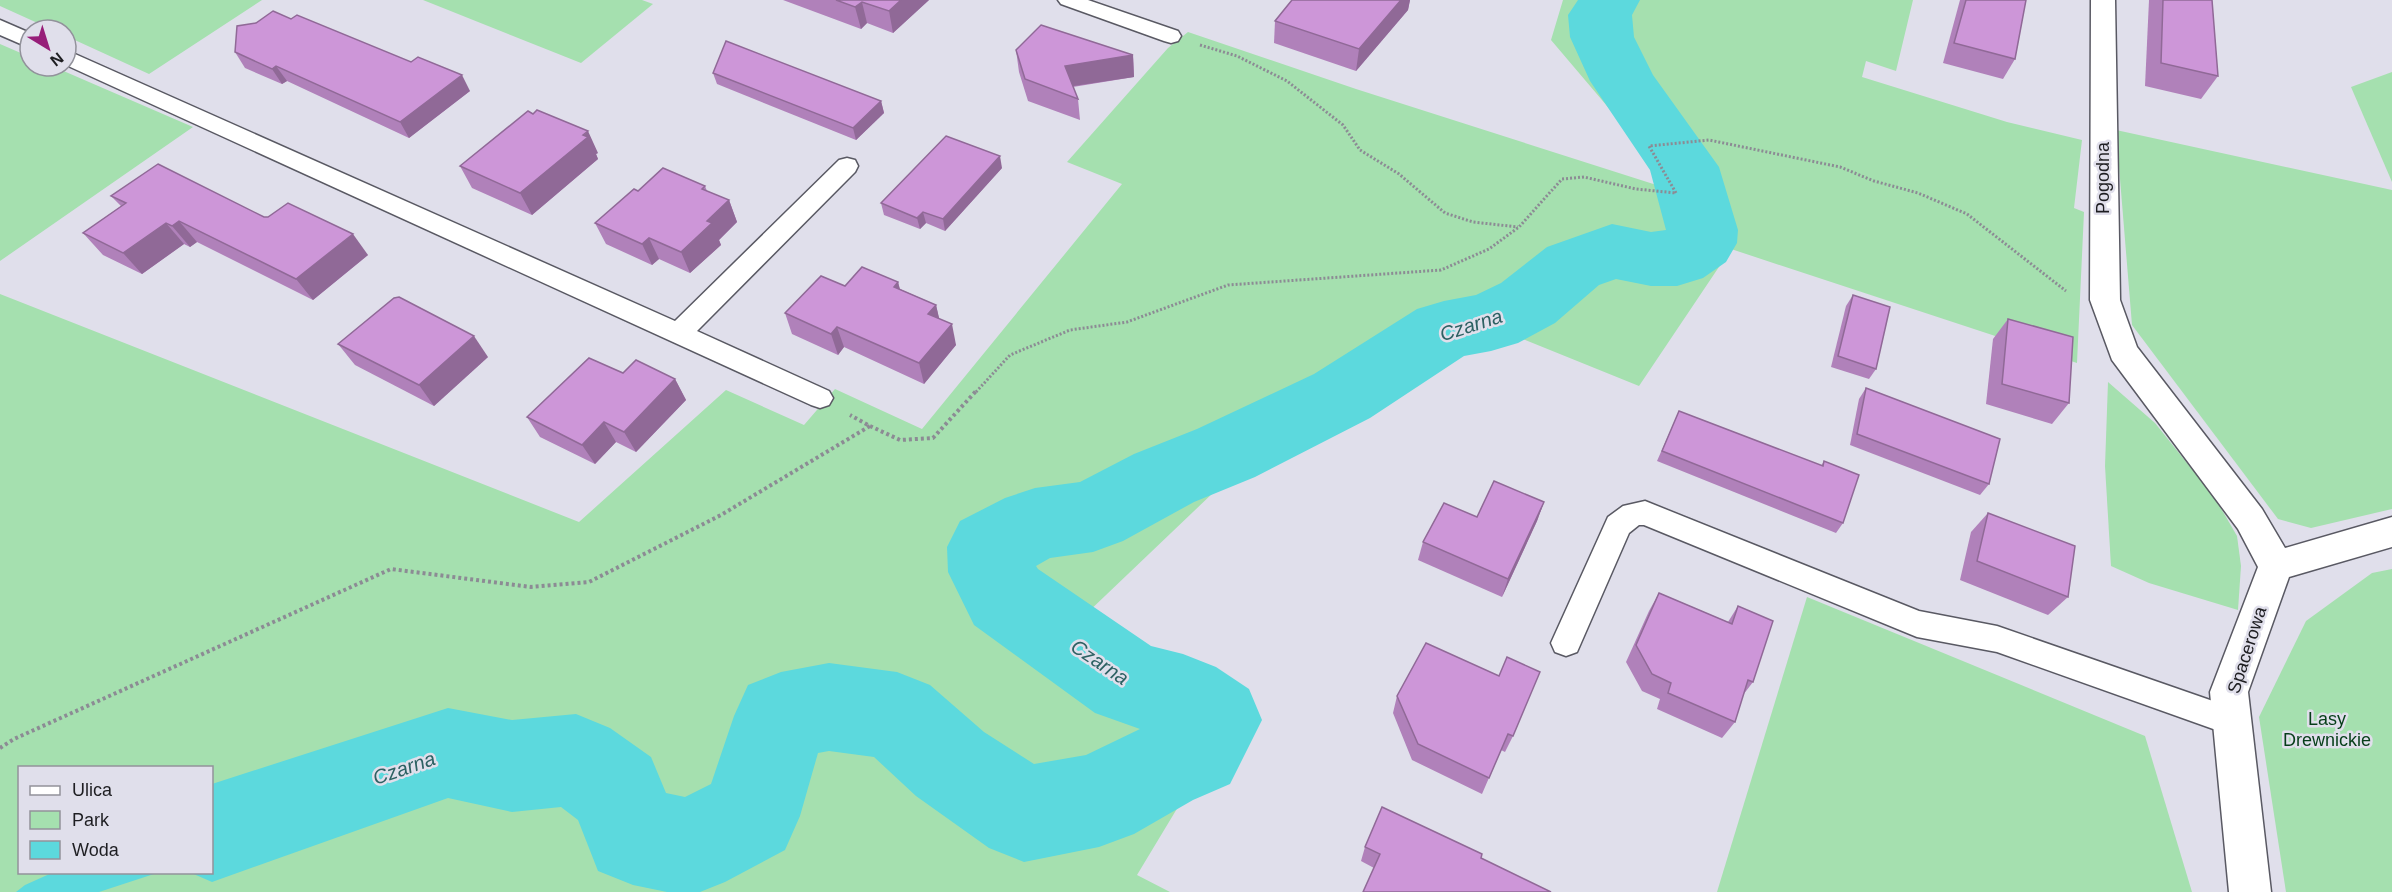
<svg xmlns="http://www.w3.org/2000/svg" width="2392" height="892" font-family="Arial,sans-serif">
  <style>
    .green { fill: #a5e0af; fill-rule: evenodd }
    .water { fill: #5cd9dd }
    .lines { fill: none; stroke-linecap: round; stroke-linejoin: round }
    .river { fill: #5cd9dd; fill-rule: evenodd }
    .service-casing { stroke: #595963; stroke-width: 3 }
    .minor-casing { stroke: #595963; stroke-width: 3 }
    .path-far1 { stroke: #8c8b94; stroke-width: 3; stroke-dasharray: 2 2; stroke-linecap: butt }
    .path { stroke: #8c8b94; stroke-width: 4; stroke-dasharray: 3 3; stroke-linecap: butt }
    .service { fill: #fff; fill-rule: evenodd }
    .minor { fill: #fff; fill-rule: evenodd }
    .wall { fill: #b081ba }
    .shaded-wall { fill: #906997 }
    .building { fill: #cd96d8; stroke: #906997; stroke-width: 1.5 }
    .labels { text-anchor: middle; dominant-baseline: central; stroke-width: 5; stroke-linejoin: round; paint-order: stroke }
    .street-label { font-size: 18px; fill: #1e1e22; stroke: #e0dfeb }
    .park-label { font-size: 18px; fill: #063e19; stroke: #e0dfeb }
    .water-label { font-size: 20px; font-style: italic; fill: #2d6163; stroke: #e0dfeb }
  </style>
  <rect width="100%" height="100%" fill="#e0dfeb"/>
  <g class="green">
    <path d="M 0,0 L 262,0 L 149,74 L 66,36 L 66,30 L 53,30 L 0,6 Z"/>
    <path d="M 423,0 L 642,0 L 653,4 L 581,63 Z"/>
    <path d="M 1563,0 L 1913,0 L 1896,71 L 1866,61 L 1862,77 L 2007,122 L 2082,140 L 2074,208 L 2084,212 L 2077,363 L 1731,249 L 1639,386 L 1493,327 L 1381,391 L 1215,491 L 1084,616 L 1178,674 L 1194,675 L 1237,689 L 1178,807 L 1137,875 L 1170,892 L 0,892 L 0,294 L 579,522 L 726,390 L 804,425 L 835,389 L 922,429 L 1122,184 L 1067,162 L 1168,48 L 1188,32 L 1356,89 L 1669,189 L 1652,159 L 1551,40 ZM 20,768 L 212,768 L 212,872 L 20,872 Z"/>
    <path d="M 0,44 L 30,57 L 30,66 L 52,66 L 193,127 L 0,261 Z"/>
    <path d="M 2392,72 L 2392,182 L 2351,87 Z"/>
    <path d="M 2116,130 L 2392,190 L 2392,509 L 2311,528 L 2278,519 L 2132,325 Z"/>
    <path d="M 2108,382 L 2155,423 L 2215,498 L 2237,536 L 2241,566 L 2238,610 L 2149,583 L 2111,566 L 2105,466 Z"/>
    <path d="M 2392,569 L 2392,892 L 2286,892 L 2259,717 L 2306,621 L 2372,573 Z"/>
    <path d="M 1807,597 L 2145,736 L 2192,892 L 1717,892 Z"/>
  </g>
  <g class="water">
    <path d="M 458,743 L 450,771 L 384,784 L 355,799 L 212,855 L 212,816 C 260,802 299,782 345,764 C 381,750 420,745 458,743 Z"/>
    <path d="M 54,872 L 157,872 L 157,873 L 99,892 L 16,892 L 25,885 Z"/>
  </g>
  <g class="lines">
    <path class="river" d="M 1578,0 L 1640,0 L 1632,15 L 1634,37 L 1653,75 L 1719,167 L 1738,230 L 1737,243 L 1726,262 L 1703,278 L 1677,286 L 1651,286 L 1616,279 L 1599,285 L 1555,323 L 1518,343 L 1491,351 L 1464,356 L 1370,418 L 1255,477 L 1194,502 L 1123,541 L 1093,552 L 1050,558 L 1036,566 L 1038,569 L 1151,646 L 1183,654 L 1216,667 L 1249,689 L 1262,720 L 1230,784 L 1193,800 L 1134,834 L 1099,847 L 1024,862 L 989,848 L 916,796 L 874,757 L 829,751 L 818,753 L 800,816 L 785,850 L 725,882 L 700,892 L 667,892 L 633,885 L 598,871 L 578,820 L 561,807 L 512,812 L 448,798 L 212,882 L 189,872 L 212,872 L 212,784 L 448,708 L 512,720 L 576,714 L 610,728 L 651,757 L 666,793 L 685,797 L 711,784 L 734,716 L 748,685 L 781,672 L 829,663 L 897,672 L 930,685 L 984,732 L 1034,764 L 1086,755 L 1140,729 L 1095,713 L 974,625 L 948,572 L 947,547 L 960,521 L 1005,498 L 1035,488 L 1080,482 L 1134,454 L 1197,429 L 1314,374 L 1417,309 L 1444,301 L 1476,295 L 1501,283 L 1547,247 L 1612,224 L 1651,232 L 1666,230 L 1650,170 L 1590,81 L 1570,37 L 1568,15 Z"/>
    <g class="service-casing">
      <g id="service">
        <path d="M 1058,0 L 1088,0 L 1178,31 L 1181,36 L 1178,41 L 1171,43 L 1164,41 L 1061,4 Z"/>
        <path d="M 0,20 L 30,33 L 30,48 L 0,35 Z"/>
        <path d="M 66,50 L 675,321 L 839,160 L 847,158 L 855,160 L 858,166 L 855,172 L 697,331 L 829,391 L 833,398 L 829,405 L 820,408 L 811,405 L 66,65 Z"/>
        <path d="M 1645,501 L 1919,611 L 1997,626 L 2233,708 L 2244,712 L 2249,722 L 2244,732 L 2233,736 L 1997,652 L 1917,637 L 1644,525 L 1639,525 L 1629,533 L 1577,652 L 1566,656 L 1555,652 L 1551,643 L 1608,517 L 1623,506 Z"/>
      </g>
    </g>
    <g class="minor-casing">
      <path id="minor" d="M 2091,0 L 2115,0 L 2120,300 L 2137,347 L 2262,509 L 2285,548 L 2392,517 L 2392,547 L 2289,577 L 2248,692 L 2271,892 L 2229,892 L 2210,692 L 2258,567 L 2238,529 L 2112,360 L 2090,300 Z"/>
    </g>
    <g class="path-far1">
      <path d="M 1200,45 L 1237,56 L 1287,81 L 1343,125 L 1360,150 L 1399,174 L 1445,213 L 1473,222 L 1518,227"/>
      <path d="M 1676,193 L 1649,146 L 1709,140 L 1840,167 L 1874,181 L 1918,193 L 1967,214 L 2066,291"/>
      <path d="M 976,392 L 1010,355 L 1070,330 L 1127,322 L 1228,285 L 1441,270 L 1489,249 L 1519,227 L 1562,179 L 1584,177 L 1636,189 L 1676,193"/>
    </g>
    <g class="path">
      <path d="M 870,426 L 900,440 L 933,438 L 977,390"/>
      <path d="M 0,748 L 14,739 L 391,569 L 531,587 L 589,582 L 721,515 L 870,426 L 850,415"/>
    </g>
    <use href="#service" class="service"/>
    <use href="#minor" class="minor"/>
  </g>
  <g class="wall">
    <path d="M 783,0 L 929,0 L 893,33 L 867,23 L 861,29 Z"/>
    <path d="M 1292,0 L 1410,0 L 1408,10 L 1356,71 L 1274,43 L 1275,21 Z"/>
    <path d="M 1960,0 L 2026,0 L 2015,59 L 2003,79 L 1943,63 Z"/>
    <path d="M 2149,0 L 2212,0 L 2218,76 L 2201,99 L 2145,86 Z"/>
    <path d="M 256,23 L 470,91 L 409,138 L 287,81 L 282,84 L 245,68 L 235,52 Z"/>
    <path d="M 1016,50 L 1133,55 L 1134,77 L 1073,87 L 1078,99 L 1080,120 L 1028,101 L 1019,72 Z"/>
    <path d="M 713,73 L 881,101 L 884,113 L 856,140 L 717,84 Z"/>
    <path d="M 598,153 L 596,154 L 598,159 L 532,215 L 472,188 L 460,166 Z"/>
    <path d="M 1002,168 L 945,231 L 926,223 L 920,229 L 884,215 L 881,203 Z"/>
    <path d="M 705,186 L 707,191 L 729,200 L 737,222 L 719,240 L 721,245 L 690,273 L 659,259 L 652,265 L 606,244 L 595,223 L 638,191 Z"/>
    <path d="M 111,196 L 264,217 L 368,255 L 313,300 L 197,242 L 190,247 L 184,244 L 142,274 L 103,255 L 83,233 L 121,206 Z"/>
    <path d="M 898,282 L 900,289 L 936,305 L 939,319 L 956,345 L 924,384 L 844,347 L 838,355 L 792,334 L 785,313 L 845,286 Z"/>
    <path d="M 1853,295 L 1876,369 L 1869,379 L 1831,367 L 1846,306 Z"/>
    <path d="M 2008,319 L 2069,403 L 2052,424 L 1986,404 L 1993,339 Z"/>
    <path d="M 338,344 L 488,357 L 434,406 L 355,365 Z"/>
    <path d="M 623,373 L 675,379 L 686,400 L 636,452 L 616,442 L 595,464 L 540,437 L 527,417 Z"/>
    <path d="M 1866,388 L 1989,484 L 1980,495 L 1850,445 L 1859,399 Z"/>
    <path d="M 1679,411 L 1821,466 L 1824,461 L 1843,523 L 1836,533 L 1657,461 Z"/>
    <path d="M 1544,502 L 1537,521 L 1502,597 L 1418,560 L 1423,542 L 1477,517 Z"/>
    <path d="M 1988,513 L 2068,597 L 2048,615 L 1960,580 L 1971,532 Z"/>
    <path d="M 1659,593 L 1728,622 L 1738,606 L 1753,682 L 1743,695 L 1735,722 L 1722,738 L 1657,709 L 1660,699 L 1642,691 L 1626,662 L 1649,611 Z"/>
    <path d="M 1397,696 L 1513,736 L 1505,752 L 1501,750 L 1482,794 L 1412,760 L 1393,713 Z"/>
    <path d="M 1365,847 L 1481,858 L 1374,868 L 1361,861 Z"/>
  </g>
  <g class="shaded-wall">
    <path d="M 901,0 L 929,0 L 893,33 L 889,11 Z"/>
    <path d="M 1401,0 L 1410,0 L 1408,10 L 1356,71 L 1359,49 Z"/>
    <path d="M 862,2 L 867,23 L 861,29 L 855,7 Z"/>
    <path d="M 1133,55 L 1134,77 L 1067,87 L 1065,66 Z"/>
    <path d="M 276,66 L 287,81 L 282,84 L 272,69 Z"/>
    <path d="M 462,75 L 470,91 L 409,138 L 400,122 Z"/>
    <path d="M 881,101 L 884,113 L 856,140 L 853,128 Z"/>
    <path d="M 588,131 L 598,153 L 596,154 L 598,159 L 532,215 L 520,193 Z"/>
    <path d="M 1000,156 L 1002,168 L 945,231 L 943,219 Z"/>
    <path d="M 729,200 L 737,222 L 719,240 L 721,245 L 690,273 L 681,252 L 707,221 Z"/>
    <path d="M 923,212 L 926,223 L 920,229 L 917,218 Z"/>
    <path d="M 179,221 L 197,242 L 190,247 L 172,226 Z"/>
    <path d="M 166,223 L 184,244 L 142,274 L 123,253 Z"/>
    <path d="M 353,234 L 368,255 L 313,300 L 296,279 Z"/>
    <path d="M 649,238 L 659,259 L 652,265 L 642,244 Z"/>
    <path d="M 898,282 L 903,303 L 894,287 Z"/>
    <path d="M 936,305 L 941,326 L 928,314 Z"/>
    <path d="M 952,324 L 956,345 L 924,384 L 919,363 Z"/>
    <path d="M 837,327 L 844,347 L 838,355 L 831,334 Z"/>
    <path d="M 474,336 L 488,357 L 434,406 L 419,385 Z"/>
    <path d="M 675,379 L 686,400 L 636,452 L 624,432 Z"/>
    <path d="M 604,422 L 616,442 L 595,464 L 582,445 Z"/>
    <path d="M 1544,502 L 1537,521 L 1502,597 L 1508,579 Z"/>
  </g>
  <g class="building">
    <path d="M 836,0 L 901,0 L 889,11 L 862,2 L 855,7 Z"/>
    <path d="M 1292,0 L 1401,0 L 1359,49 L 1275,21 Z"/>
    <path d="M 1966,0 L 2026,0 L 2015,59 L 1954,43 Z"/>
    <path d="M 2163,0 L 2212,0 L 2218,76 L 2161,63 Z"/>
    <path d="M 273,11 L 291,19 L 297,15 L 411,62 L 418,57 L 462,75 L 400,122 L 276,66 L 272,69 L 235,52 L 237,26 L 256,23 Z"/>
    <path d="M 1041,25 L 1133,55 L 1065,66 L 1078,99 L 1025,79 L 1016,50 Z"/>
    <path d="M 726,41 L 881,101 L 853,128 L 713,73 Z"/>
    <path d="M 537,110 L 588,131 L 583,135 L 588,137 L 520,193 L 460,166 L 528,111 L 533,114 Z"/>
    <path d="M 946,136 L 1000,156 L 943,219 L 923,212 L 917,218 L 881,203 Z"/>
    <path d="M 158,164 L 264,217 L 268,217 L 288,203 L 353,234 L 296,279 L 179,221 L 172,226 L 166,223 L 123,253 L 83,233 L 126,203 L 111,196 Z"/>
    <path d="M 663,168 L 705,186 L 702,189 L 729,200 L 707,221 L 712,223 L 681,252 L 649,238 L 642,244 L 595,223 L 634,189 L 638,191 Z"/>
    <path d="M 862,267 L 898,282 L 894,287 L 936,305 L 928,314 L 952,324 L 919,363 L 837,327 L 831,334 L 785,313 L 821,276 L 845,286 Z"/>
    <path d="M 1853,295 L 1890,307 L 1876,369 L 1838,356 Z"/>
    <path d="M 399,297 L 474,336 L 419,385 L 338,344 L 394,298 Z"/>
    <path d="M 2008,319 L 2073,337 L 2069,403 L 2002,384 Z"/>
    <path d="M 589,358 L 623,373 L 636,360 L 675,379 L 624,432 L 604,422 L 582,445 L 527,417 Z"/>
    <path d="M 1866,388 L 2000,439 L 1989,484 L 1857,434 Z"/>
    <path d="M 1679,411 L 1823,466 L 1824,461 L 1859,475 L 1843,523 L 1662,451 Z"/>
    <path d="M 1494,481 L 1544,502 L 1508,579 L 1423,542 L 1444,503 L 1477,517 Z"/>
    <path d="M 1988,513 L 2075,546 L 2068,597 L 1977,561 Z"/>
    <path d="M 1659,593 L 1732,624 L 1738,606 L 1773,621 L 1753,682 L 1748,680 L 1735,722 L 1668,693 L 1671,683 L 1652,674 L 1636,645 Z"/>
    <path d="M 1426,643 L 1499,676 L 1507,657 L 1540,672 L 1513,736 L 1508,734 L 1489,778 L 1418,744 L 1397,696 Z"/>
    <path d="M 1382,807 L 1482,854 L 1481,858 L 1551,892 L 1363,892 L 1380,854 L 1365,847 Z"/>
  </g>
  <g class="labels">
    <g class="street-label">
      <text transform="translate(2103 178) rotate(-90)">Pogodna</text>
      <text transform="translate(2247 650) rotate(-72)">Spacerowa</text>
    </g>
    <g class="park-label">
      <text x="2327" y="719">Lasy<tspan x="2327" dy="21">Drewnickie</tspan></text>
    </g>
    <g class="water-label">
      <text transform="translate(1471 325) rotate(-18)">Czarna</text>
      <text transform="translate(1100 662) rotate(34)">Czarna</text>
      <text transform="translate(404 768) rotate(-19)">Czarna</text>
    </g>
  </g>
  <rect x="18" y="766" width="195" height="108" fill="#e0dfeb" stroke="#92929b" stroke-width="1.5"/>
  <rect x="30" y="786" width="30" height="9" fill="#ffffff" stroke="#92929b" stroke-width="1.5"/>
  <text x="72" y="796" font-size="18" fill="#1e1e22">Ulica</text>
  <rect x="30" y="811" width="30" height="18" fill="#a5e0af" stroke="#92929b" stroke-width="1.5"/>
  <text x="72" y="826" font-size="18" fill="#1e1e22">Park</text>
  <rect x="30" y="841" width="30" height="18" fill="#5cd9dd" stroke="#92929b" stroke-width="1.5"/>
  <text x="72" y="856" font-size="18" fill="#1e1e22">Woda</text>
  <g transform="translate(48 48) rotate(142)"><circle r="28" fill="#e0dfeb" stroke="#92929b" stroke-width="1.5"/>
  <path d="M0-4.5L10 22L0 15L-10 22Z" fill="#971e79"/>
  <text y="-9" font-size="16" font-weight="bold" text-anchor="middle" fill="#1e1e22">N</text>
  </g>
</svg>
